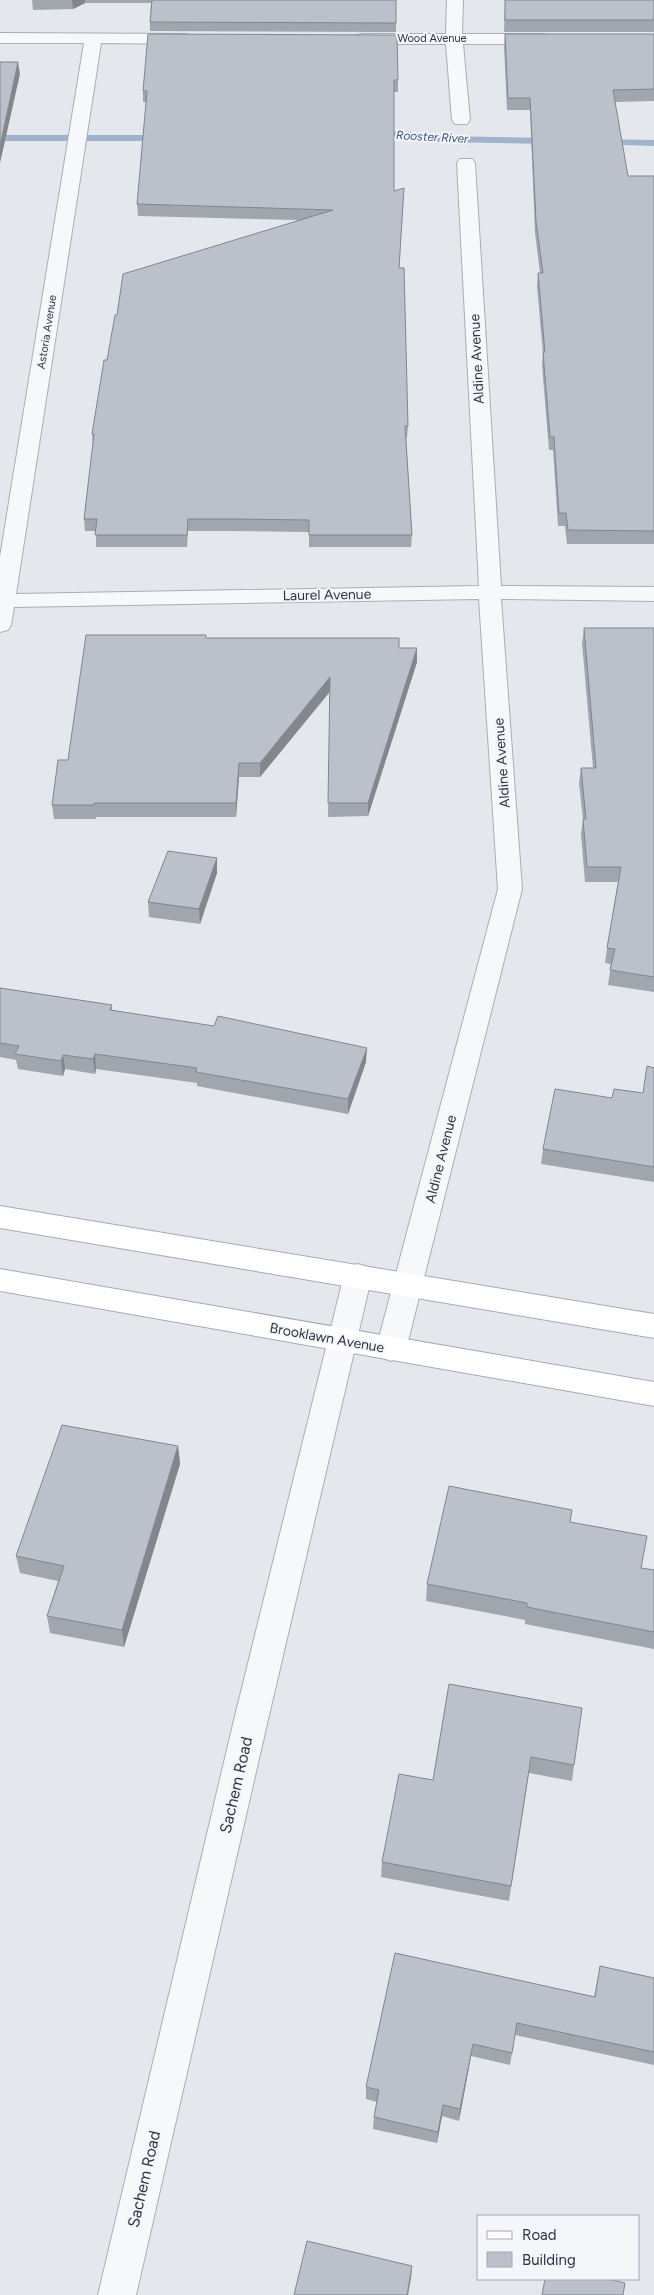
<svg xmlns="http://www.w3.org/2000/svg" width="654" height="2295" font-family="Figtree,sans-serif">
  <style>
    .lines { fill: none; stroke-linecap: round; stroke-linejoin: round }
    .stream { fill: #9fb4cc; fill-rule: evenodd }
    .minor-casing { stroke: #a9aeb7; stroke-width: 2 }
    .major-casing { stroke: #a3abb8; stroke-width: 2 }
    .minor { fill: #f7f8fa; fill-rule: evenodd }
    .major { fill: #fff; fill-rule: evenodd }
    .wall { fill: #a1a5ae }
    .shaded-wall { fill: #83868d }
    .building { fill: #bbc0ca; stroke: #83868d }
    .labels { text-anchor: middle; dominant-baseline: central; stroke-width: 4; stroke-linejoin: round; paint-order: stroke }
    .far-street-label { font-size: 11px; fill: #2b3445; stroke: #f4f6f9 }
    .far-water-label { font-size: 12px; font-style: italic; fill: #34527a; stroke: #f4f6f9 }
    .street-label { font-size: 14px; fill: #2b3445; stroke: #f4f6f9 }
    .near-street-label { font-size: 16px; fill: #2b3445; stroke: #f4f6f9 }
  </style>
  <rect width="100%" height="100%" fill="#e4e7ec"/>
  <g class="lines">
    <g class="stream">
      <path d="M 404,131 L 439,136 L 552,138 L 557,141 L 552,144 L 439,142 L 404,137 L 372,139 L 367,136 L 372,133 Z"/>
      <path d="M 0,135 L 165,135 L 170,138 L 165,141 L 0,141 Z"/>
      <path d="M 599,139 L 654,140 L 654,146 L 595,144 L 595,140 Z"/>
    </g>
    <g class="minor-casing">
      <g id="minor">
        <path d="M 447,0 L 463,0 L 462,34 L 543,34 L 549,36 L 551,39 L 549,42 L 543,44 L 463,44 L 470,120 L 467,124 L 455,124 L 452,120 L 446,44 L 361,44 L 355,42 L 353,39 L 355,36 L 361,34 L 446,34 Z"/>
        <path d="M 0,33 L 185,34 L 191,36 L 193,39 L 191,42 L 185,44 L 101,43 L 16,594 L 479,586 L 457,163 L 460,159 L 472,159 L 475,163 L 501,586 L 654,587 L 654,601 L 501,599 L 522,889 L 406,1349 L 401,1357 L 391,1361 L 381,1357 L 376,1349 L 498,889 L 479,599 L 14,607 L 11,625 L 8,630 L 0,632 L 0,557 L 84,43 L 0,43 Z"/>
        <path d="M 358,1264 L 368,1267 L 372,1275 L 267,1724 L 136,2295 L 98,2295 L 233,1724 L 344,1275 L 348,1267 Z"/>
      </g>
    </g>
    <g class="major-casing">
      <g id="major">
        <path d="M 0,1206 L 654,1314 L 654,1338 L 0,1228 Z"/>
        <path d="M 0,1269 L 654,1382 L 654,1406 L 0,1291 Z"/>
      </g>
    </g>
    <use href="#minor" class="minor"/>
    <use href="#major" class="major"/>
  </g>
  <g class="wall">
    <path d="M 32,0 L 396,0 L 396,32 L 150,31 L 150,22 L 151,3 L 85,3 L 73,9 L 33,10 Z"/>
    <path d="M 505,0 L 654,0 L 654,32 L 504,32 Z"/>
    <path d="M 505,34 L 654,34 L 654,101 L 615,102 L 628,176 L 654,176 L 654,544 L 567,544 L 565,526 L 558,526 L 553,450 L 549,450 L 542,365 L 543,354 L 537,286 L 538,273 L 540,273 L 535,233 L 530,110 L 507,110 L 504,46 Z"/>
    <path d="M 398,80 L 398,92 L 394,92 L 394,191 L 403,200 L 399,268 L 408,426 L 407,438 L 406,438 L 412,535 L 411,547 L 309,547 L 309,532 L 234,531 L 188,531 L 187,547 L 96,547 L 96,531 L 85,531 L 84,519 L 93,444 L 92,434 L 117,315 L 298,220 L 138,216 L 137,204 L 146,102 L 143,102 L 143,91 Z"/>
    <path d="M 584,628 L 654,628 L 654,992 L 608,985 L 611,964 L 605,963 L 607,948 L 618,882 L 585,882 L 581,834 L 583,819 L 579,783 L 581,768 L 593,768 L 582,643 Z"/>
    <path d="M 206,638 L 399,648 L 417,662 L 368,816 L 328,817 L 330,692 L 260,777 L 239,777 L 236,817 L 96,817 L 96,819 L 54,819 L 52,805 L 68,760 Z"/>
    <path d="M 217,858 L 217,873 L 200,924 L 149,917 L 148,902 Z"/>
    <path d="M 0,988 L 112,1005 L 112,1011 L 366,1062 L 348,1114 L 197,1086 L 197,1083 L 96,1069 L 95,1074 L 65,1069 L 63,1076 L 18,1069 L 16,1060 L 0,1057 Z"/>
    <path d="M 654,1068 L 654,1182 L 541,1164 L 543,1149 L 612,1098 L 643,1093 Z"/>
    <path d="M 178,1446 L 180,1464 L 124,1647 L 50,1633 L 47,1616 L 58,1581 L 20,1573 L 16,1556 Z"/>
    <path d="M 571,1522 L 641,1568 L 654,1570 L 654,1649 L 525,1624 L 525,1620 L 426,1601 L 427,1584 Z"/>
    <path d="M 449,1684 L 574,1765 L 572,1781 L 529,1773 L 509,1901 L 381,1877 L 382,1862 L 433,1780 Z"/>
    <path d="M 395,1953 L 594,1997 L 600,1966 L 654,1978 L 654,2065 L 515,2035 L 510,2065 L 471,2056 L 459,2121 L 442,2116 L 437,2143 L 373,2129 L 374,2117 L 377,2102 L 366,2099 L 366,2087 Z"/>
  </g>
  <g class="shaded-wall">
    <path d="M 72,0 L 85,0 L 85,3 L 73,9 Z"/>
    <path d="M 18,62 L 20,74 L 0,163 L 0,146 Z"/>
    <path d="M 417,648 L 417,662 L 368,816 L 368,803 Z"/>
    <path d="M 330,677 L 330,691 L 260,777 L 260,763 Z"/>
    <path d="M 239,763 L 239,777 L 236,817 L 236,803 Z"/>
    <path d="M 217,858 L 217,873 L 200,924 L 199,909 Z"/>
    <path d="M 367,1048 L 366,1062 L 348,1114 L 348,1099 Z"/>
    <path d="M 95,1054 L 96,1069 L 95,1074 L 93,1059 Z"/>
    <path d="M 63,1055 L 65,1069 L 63,1076 L 61,1061 Z"/>
    <path d="M 178,1446 L 180,1464 L 124,1647 L 122,1630 Z"/>
    <path d="M 473,2044 L 471,2056 L 459,2121 L 460,2109 Z"/>
    <path d="M 443,2105 L 442,2116 L 437,2143 L 438,2132 Z"/>
    <path d="M 412,2266 L 411,2278 L 408,2295 L 407,2295 Z"/>
  </g>
  <g class="building">
    <path d="M 152,0 L 396,0 L 396,23 L 150,22 Z"/>
    <rect x="505" y="0" width="149" height="20"/>
    <path d="M 148,34 L 397,35 L 398,80 L 394,80 L 394,191 L 404,188 L 399,268 L 404,268 L 408,426 L 405,426 L 412,535 L 309,535 L 309,520 L 234,519 L 188,519 L 187,535 L 95,535 L 97,519 L 84,519 L 94,434 L 92,434 L 104,360 L 107,360 L 115,315 L 117,315 L 123,274 L 333,210 L 137,204 L 147,91 L 143,91 Z"/>
    <path d="M 505,34 L 654,34 L 654,89 L 613,90 L 628,176 L 654,176 L 654,531 L 568,530 L 566,513 L 559,513 L 554,437 L 550,437 L 543,352 L 545,352 L 538,273 L 543,273 L 536,221 L 530,98 L 508,98 Z"/>
    <path d="M 0,62 L 18,62 L 0,146 Z"/>
    <path d="M 584,628 L 654,628 L 654,977 L 610,970 L 615,949 L 607,948 L 621,867 L 587,867 L 583,819 L 586,819 L 581,768 L 596,768 Z"/>
    <path d="M 86,635 L 206,635 L 206,638 L 399,638 L 399,648 L 417,648 L 368,803 L 328,803 L 330,677 L 260,763 L 239,763 L 236,803 L 94,803 L 94,805 L 52,805 L 58,760 L 68,760 Z"/>
    <path d="M 168,851 L 217,858 L 199,909 L 148,902 Z"/>
    <path d="M 0,988 L 112,1005 L 110,1010 L 214,1026 L 218,1016 L 367,1048 L 348,1099 L 196,1072 L 197,1068 L 95,1054 L 93,1059 L 63,1055 L 61,1061 L 15,1054 L 19,1046 L 0,1043 Z"/>
    <path d="M 647,1066 L 654,1068 L 654,1167 L 543,1149 L 555,1089 L 612,1098 L 614,1089 L 643,1093 Z"/>
    <path d="M 62,1425 L 178,1446 L 122,1630 L 47,1616 L 64,1566 L 16,1556 Z"/>
    <path d="M 449,1486 L 572,1510 L 570,1522 L 647,1536 L 641,1568 L 654,1570 L 654,1632 L 527,1607 L 527,1603 L 427,1584 Z"/>
    <path d="M 449,1684 L 582,1708 L 574,1765 L 531,1757 L 511,1886 L 382,1862 L 399,1774 L 433,1780 Z"/>
    <path d="M 395,1953 L 595,1997 L 600,1966 L 654,1978 L 654,2052 L 517,2023 L 512,2053 L 473,2044 L 460,2109 L 443,2105 L 438,2132 L 374,2117 L 379,2090 L 366,2087 Z"/>
    <path d="M 307,2241 L 412,2266 L 407,2295 L 294,2295 Z"/>
    <path d="M 545,2279 L 608,2279 L 625,2283 L 623,2295 L 542,2295 Z"/>
  </g>
  <g class="labels">
    <g class="far-street-label">
      <text x="432" y="38">Wood Avenue</text>
      <text transform="translate(47 332) rotate(-81)">Astoria Avenue</text>
    </g>
    <g class="far-water-label">
      <text transform="translate(432 137) rotate(3)">Rooster River</text>
    </g>
    <g class="street-label">
      <text transform="translate(477 359) rotate(-93)">Aldine Avenue</text>
      <text transform="translate(327 595) rotate(-1)">Laurel Avenue</text>
      <text transform="translate(502 763) rotate(-94)">Aldine Avenue</text>
      <text transform="translate(441 1159) rotate(-76)">Aldine Avenue</text>
      <text transform="translate(327 1338) rotate(10)">Brooklawn Avenue</text>
    </g>
    <g class="near-street-label">
      <text transform="translate(236 1785) rotate(-77)">Sachem Road</text>
      <text transform="translate(144 2179) rotate(-77)">Sachem Road</text>
    </g>
  </g>
  <rect x="477" y="2215" width="162" height="65" fill="#f4f6f9" stroke="#a4a8b1"/>
  <rect x="487" y="2231" width="25" height="8" fill="#ffffff" stroke="#a4a8b1"/>
  <text x="522" y="2240" font-size="15" fill="#2b3445">Road</text>
  <rect x="487" y="2252" width="25" height="15" fill="#bbc0ca" stroke="#a4a8b1"/>
  <text x="522" y="2265" font-size="15" fill="#2b3445">Building</text>
</svg>
